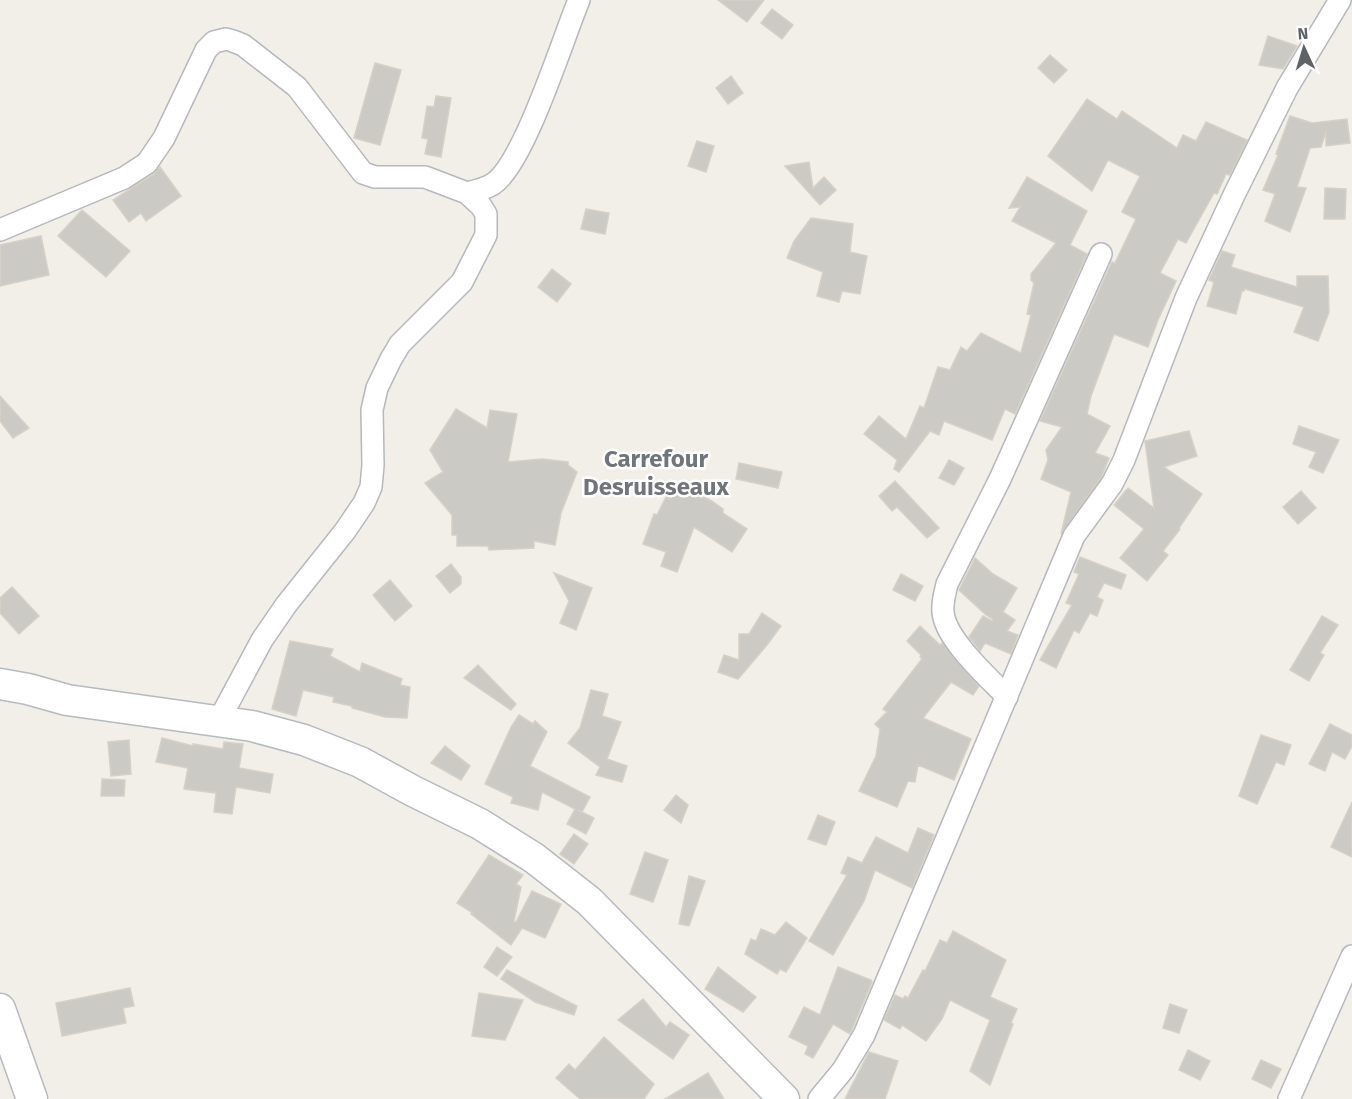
<svg xmlns="http://www.w3.org/2000/svg" width="1352" height="1099" font-family="'Fira Sans',sans-serif">
  <style>
    .building { fill: #cccac5; stroke: #d6d1c6; stroke-width: 1.5 }
    .lines { fill: none; stroke-linecap: round; stroke-linejoin: round }
    .street-casing { stroke: #b5b8bc; stroke-width: 24 }
    .secondary-casing { stroke: #b6babf; stroke-width: 33 }
    .street { stroke: #fff; stroke-width: 21 }
    .secondary { stroke: #fff; stroke-width: 30 }
    .labels { text-anchor: middle; dominant-baseline: central; stroke-width: 5; stroke-linejoin: round; paint-order: stroke }
    .quarter-label { font-size: 24px; font-weight: bold; fill: #70757a; stroke: #fff }
  </style>
  <rect width="100%" height="100%" fill="#f1efe8"/>
  <g class="building">
    <path d="M 718,0 L 764,0 L 747,22 Z"/>
    <path d="M 772,9 L 793,25 L 782,39 L 761,23 Z"/>
    <path d="M 1268,36 L 1297,46 L 1283,69 L 1259,65 Z"/>
    <path d="M 1050,55 L 1067,70 L 1054,83 L 1038,68 Z"/>
    <path d="M 375,63 L 401,70 L 380,145 L 354,138 Z"/>
    <path d="M 731,76 L 743,93 L 728,104 L 716,88 Z"/>
    <path d="M 436,96 L 451,98 L 441,157 L 425,154 L 428,139 L 422,138 L 427,106 L 434,107 Z"/>
    <path d="M 1087,99 L 1117,119 L 1122,111 L 1177,148 L 1183,135 L 1196,141 L 1206,122 L 1247,140 L 1230,175 L 1226,174 L 1217,194 L 1214,193 L 1186,243 L 1178,239 L 1160,273 L 1176,281 L 1158,320 L 1148,347 L 1114,334 L 1091,396 L 1087,414 L 1110,426 L 1095,453 L 1109,458 L 1101,478 L 1061,534 L 1071,492 L 1041,479 L 1048,460 L 1046,450 L 1062,427 L 1040,421 L 1112,262 L 1115,263 L 1136,219 L 1122,212 L 1140,176 L 1108,160 L 1092,191 L 1048,156 Z"/>
    <path d="M 1290,116 L 1312,123 L 1347,119 L 1350,143 L 1326,146 L 1326,132 L 1321,147 L 1310,148 L 1297,187 L 1306,188 L 1290,232 L 1265,221 L 1275,194 L 1263,190 L 1278,155 L 1276,154 Z"/>
    <path d="M 697,141 L 714,146 L 706,172 L 688,166 Z"/>
    <path d="M 809,162 L 813,188 L 824,177 L 836,190 L 820,205 L 785,166 Z"/>
    <path d="M 160,167 L 181,196 L 146,221 L 141,213 L 129,222 L 113,200 L 154,174 Z"/>
    <path d="M 1027,177 L 1087,211 L 1070,245 L 1087,254 L 1015,414 L 1005,409 L 992,440 L 944,421 L 939,435 L 930,431 L 899,472 L 894,469 L 897,460 L 864,434 L 879,416 L 906,439 L 920,406 L 924,408 L 938,367 L 950,370 L 961,347 L 967,351 L 981,333 L 1021,353 L 1031,315 L 1027,314 L 1034,283 L 1031,280 L 1031,274 L 1056,243 L 1012,221 L 1020,207 L 1009,208 Z"/>
    <path d="M 1325,188 L 1346,189 L 1345,219 L 1324,219 Z"/>
    <path d="M 586,209 L 609,213 L 605,234 L 581,229 Z"/>
    <path d="M 82,210 L 130,251 L 106,277 L 58,236 Z"/>
    <path d="M 811,218 L 853,224 L 850,252 L 867,256 L 860,294 L 842,291 L 839,302 L 817,296 L 823,272 L 787,258 L 794,241 Z"/>
    <path d="M 41,236 L 49,275 L 0,286 L 0,245 Z"/>
    <path d="M 1222,251 L 1235,255 L 1231,267 L 1297,287 L 1297,276 L 1328,276 L 1329,312 L 1318,341 L 1294,332 L 1304,307 L 1245,289 L 1244,291 L 1242,291 L 1236,314 L 1207,306 L 1214,282 L 1209,280 Z"/>
    <path d="M 552,269 L 571,284 L 557,302 L 538,287 Z"/>
    <path d="M 0,396 L 29,428 L 13,438 L 0,421 Z"/>
    <path d="M 456,409 L 487,428 L 490,410 L 517,414 L 508,462 L 542,459 L 568,462 L 568,465 L 577,472 L 561,513 L 555,545 L 534,541 L 534,548 L 489,550 L 488,546 L 457,546 L 457,535 L 452,535 L 452,515 L 425,483 L 443,472 L 430,450 Z"/>
    <path d="M 1299,426 L 1339,440 L 1323,473 L 1309,467 L 1316,452 L 1293,444 Z"/>
    <path d="M 1189,431 L 1197,456 L 1164,467 L 1202,494 L 1179,528 L 1180,529 L 1163,551 L 1168,555 L 1147,581 L 1120,558 L 1144,529 L 1114,505 L 1128,488 L 1154,508 L 1145,441 Z"/>
    <path d="M 949,460 L 964,468 L 954,485 L 939,478 Z"/>
    <path d="M 739,463 L 782,472 L 778,488 L 736,479 Z"/>
    <path d="M 895,481 L 939,528 L 927,538 L 897,507 L 892,511 L 879,496 Z"/>
    <path d="M 671,487 L 684,494 L 687,488 L 710,500 L 723,509 L 723,513 L 747,529 L 732,552 L 694,527 L 677,572 L 661,566 L 666,552 L 643,544 L 654,514 L 657,515 Z"/>
    <path d="M 1301,491 L 1316,508 L 1298,524 L 1283,507 Z"/>
    <path d="M 1080,557 L 1126,575 L 1121,589 L 1104,583 L 1097,597 L 1103,600 L 1097,616 L 1090,613 L 1079,633 L 1074,630 L 1056,668 L 1040,660 L 1072,605 L 1066,603 L 1079,574 L 1074,572 Z"/>
    <path d="M 975,558 L 993,574 L 1017,588 L 1003,612 L 1015,620 L 1007,631 L 1018,635 L 1011,654 L 985,643 L 980,651 L 969,637 L 983,616 L 992,621 L 993,619 L 986,615 L 959,590 Z"/>
    <path d="M 451,564 L 461,577 L 461,584 L 450,593 L 436,576 Z"/>
    <path d="M 554,573 L 592,588 L 576,630 L 560,623 L 569,601 Z"/>
    <path d="M 901,574 L 923,586 L 915,601 L 893,590 Z"/>
    <path d="M 390,580 L 412,606 L 395,621 L 373,595 Z"/>
    <path d="M 12,587 L 39,616 L 19,634 L 0,613 L 0,598 Z"/>
    <path d="M 762,613 L 781,626 L 767,645 L 738,679 L 718,672 L 724,655 L 739,660 L 739,634 L 749,634 Z"/>
    <path d="M 1322,616 L 1338,625 L 1320,653 L 1324,655 L 1309,681 L 1290,670 Z"/>
    <path d="M 920,626 L 940,645 L 942,643 L 979,686 L 973,695 L 951,682 L 923,718 L 971,739 L 954,780 L 918,765 L 915,782 L 908,781 L 897,807 L 859,791 L 876,756 L 880,729 L 875,724 L 887,712 L 883,709 L 922,659 L 920,657 L 921,655 L 907,641 Z"/>
    <path d="M 290,641 L 333,649 L 330,656 L 360,672 L 362,663 L 402,679 L 400,685 L 410,687 L 407,718 L 385,717 L 352,708 L 352,706 L 333,702 L 334,697 L 303,690 L 296,716 L 272,709 Z"/>
    <path d="M 478,665 L 516,704 L 511,710 L 464,678 Z"/>
    <path d="M 591,690 L 608,694 L 602,716 L 621,722 L 607,759 L 627,766 L 622,782 L 596,775 L 600,767 L 568,743 L 580,728 Z"/>
    <path d="M 519,715 L 533,724 L 535,721 L 547,732 L 530,766 L 590,797 L 582,812 L 578,810 L 594,818 L 586,834 L 567,824 L 575,809 L 542,792 L 538,810 L 511,803 L 513,797 L 485,784 L 511,727 Z"/>
    <path d="M 1330,724 L 1352,735 L 1352,746 L 1345,759 L 1332,752 L 1325,771 L 1309,764 Z"/>
    <path d="M 1261,735 L 1291,745 L 1284,765 L 1276,762 L 1257,804 L 1239,796 Z"/>
    <path d="M 162,738 L 193,746 L 193,744 L 223,749 L 224,742 L 243,744 L 239,768 L 273,774 L 270,793 L 236,787 L 232,814 L 214,812 L 216,793 L 184,789 L 188,768 L 156,762 Z"/>
    <path d="M 129,740 L 131,774 L 111,776 L 108,742 Z"/>
    <path d="M 445,746 L 470,766 L 461,780 L 431,763 Z"/>
    <path d="M 102,779 L 125,780 L 124,796 L 101,796 Z"/>
    <path d="M 676,795 L 688,805 L 681,823 L 664,810 Z"/>
    <path d="M 1352,802 L 1352,857 L 1331,847 Z"/>
    <path d="M 818,815 L 835,822 L 826,845 L 808,839 Z"/>
    <path d="M 918,828 L 934,835 L 912,888 L 875,870 L 864,901 L 833,955 L 809,941 L 847,875 L 841,873 L 848,857 L 862,863 L 876,837 L 908,853 Z"/>
    <path d="M 574,834 L 588,844 L 574,864 L 560,854 Z"/>
    <path d="M 645,852 L 668,860 L 653,902 L 630,894 Z"/>
    <path d="M 489,855 L 523,875 L 516,884 L 521,887 L 514,921 L 516,922 L 532,891 L 561,904 L 545,938 L 522,928 L 511,945 L 471,914 L 473,913 L 457,903 Z"/>
    <path d="M 689,876 L 705,881 L 689,926 L 679,924 Z"/>
    <path d="M 786,922 L 807,938 L 786,972 L 780,969 L 777,974 L 745,954 L 751,939 L 756,941 L 761,929 L 775,935 Z"/>
    <path d="M 953,931 L 1006,960 L 990,997 L 1017,1009 L 1011,1023 L 1013,1024 L 990,1085 L 970,1071 L 990,1020 L 950,1000 L 942,1019 L 926,1041 L 902,1025 L 900,1029 L 884,1020 L 895,995 L 903,999 L 905,996 L 908,998 L 923,970 L 925,971 L 940,940 L 947,943 Z"/>
    <path d="M 497,947 L 512,957 L 497,976 L 484,967 Z"/>
    <path d="M 718,967 L 756,997 L 743,1012 L 705,989 Z"/>
    <path d="M 838,967 L 871,980 L 872,982 L 850,1034 L 833,1024 L 813,1058 L 805,1054 L 808,1046 L 789,1037 L 804,1007 L 820,1015 Z"/>
    <path d="M 507,970 L 577,1006 L 574,1015 L 535,1002 L 501,979 Z"/>
    <path d="M 130,988 L 134,1006 L 123,1008 L 126,1023 L 62,1036 L 56,1003 Z"/>
    <path d="M 479,993 L 523,1000 L 505,1040 L 472,1036 Z"/>
    <path d="M 643,999 L 666,1027 L 670,1022 L 689,1035 L 673,1059 L 618,1020 Z"/>
    <path d="M 1170,1004 L 1187,1010 L 1179,1033 L 1163,1028 Z"/>
    <path d="M 604,1037 L 654,1084 L 644,1099 L 580,1099 L 556,1078 L 569,1064 L 575,1070 Z"/>
    <path d="M 1188,1050 L 1210,1061 L 1200,1080 L 1179,1070 Z"/>
    <path d="M 869,1052 L 898,1061 L 885,1099 L 845,1099 Z"/>
    <path d="M 1261,1060 L 1281,1069 L 1271,1088 L 1252,1079 Z"/>
    <path d="M 708,1073 L 724,1099 L 665,1099 Z"/>
  </g>
  <g class="lines">
    <g class="street-casing">
      <g id="street">
        <path d="M 467,193 C 476,191 485,189 493,184 C 524,164 563,38 579,0"/>
        <path d="M 0,230 L 124,178 L 147,163 L 164,138 L 206,50 L 214,42 L 226,39 L 233,41 L 243,45 L 297,87 L 363,173 L 375,177 L 425,177 L 467,193 L 481,206 L 486,214 L 486,235 L 462,282 L 400,344 L 391,359 L 377,388 L 372,410 L 373,465 L 371,487 L 364,503 L 345,531 L 286,605 L 262,640 L 218,722"/>
        <path d="M 1007,697 C 988,677 945,639 943,612 C 942,602 945,593 947,584 L 1000,479 L 1101,254"/>
        <path d="M 819,1099 L 843,1070 L 864,1035 L 1074,536 L 1112,484 L 1124,460 L 1186,298 L 1234,195 L 1287,88 L 1340,0"/>
        <path d="M 1289,1099 L 1352,956"/>
      </g>
    </g>
    <g class="secondary-casing">
      <g id="secondary">
        <path d="M 0,684 L 28,689 L 67,700 L 252,726 L 304,740 L 360,762 L 413,791 L 480,824 L 534,858 L 589,901 L 784,1099"/>
        <path d="M 0,1009 L 32,1099"/>
      </g>
    </g>
    <use href="#street" class="street"/>
    <use href="#secondary" class="secondary"/>
  </g>
  <g class="labels">
    <g class="quarter-label">
      <text x="656" y="459">Carrefour<tspan x="656" dy="28">Desruisseaux</tspan></text>
    </g>
  </g>
  <g transform="translate(1304 48) rotate(356)" stroke="#ffffff" stroke-width="4.5" paint-order="stroke">
  <path d="M0-4.5L10 22L0 15L-10 22Z" fill="#5f6368"/>
  <text y="-9" font-size="16" font-weight="bold" text-anchor="middle" fill="#5f6368">N</text>
  </g>
</svg>
